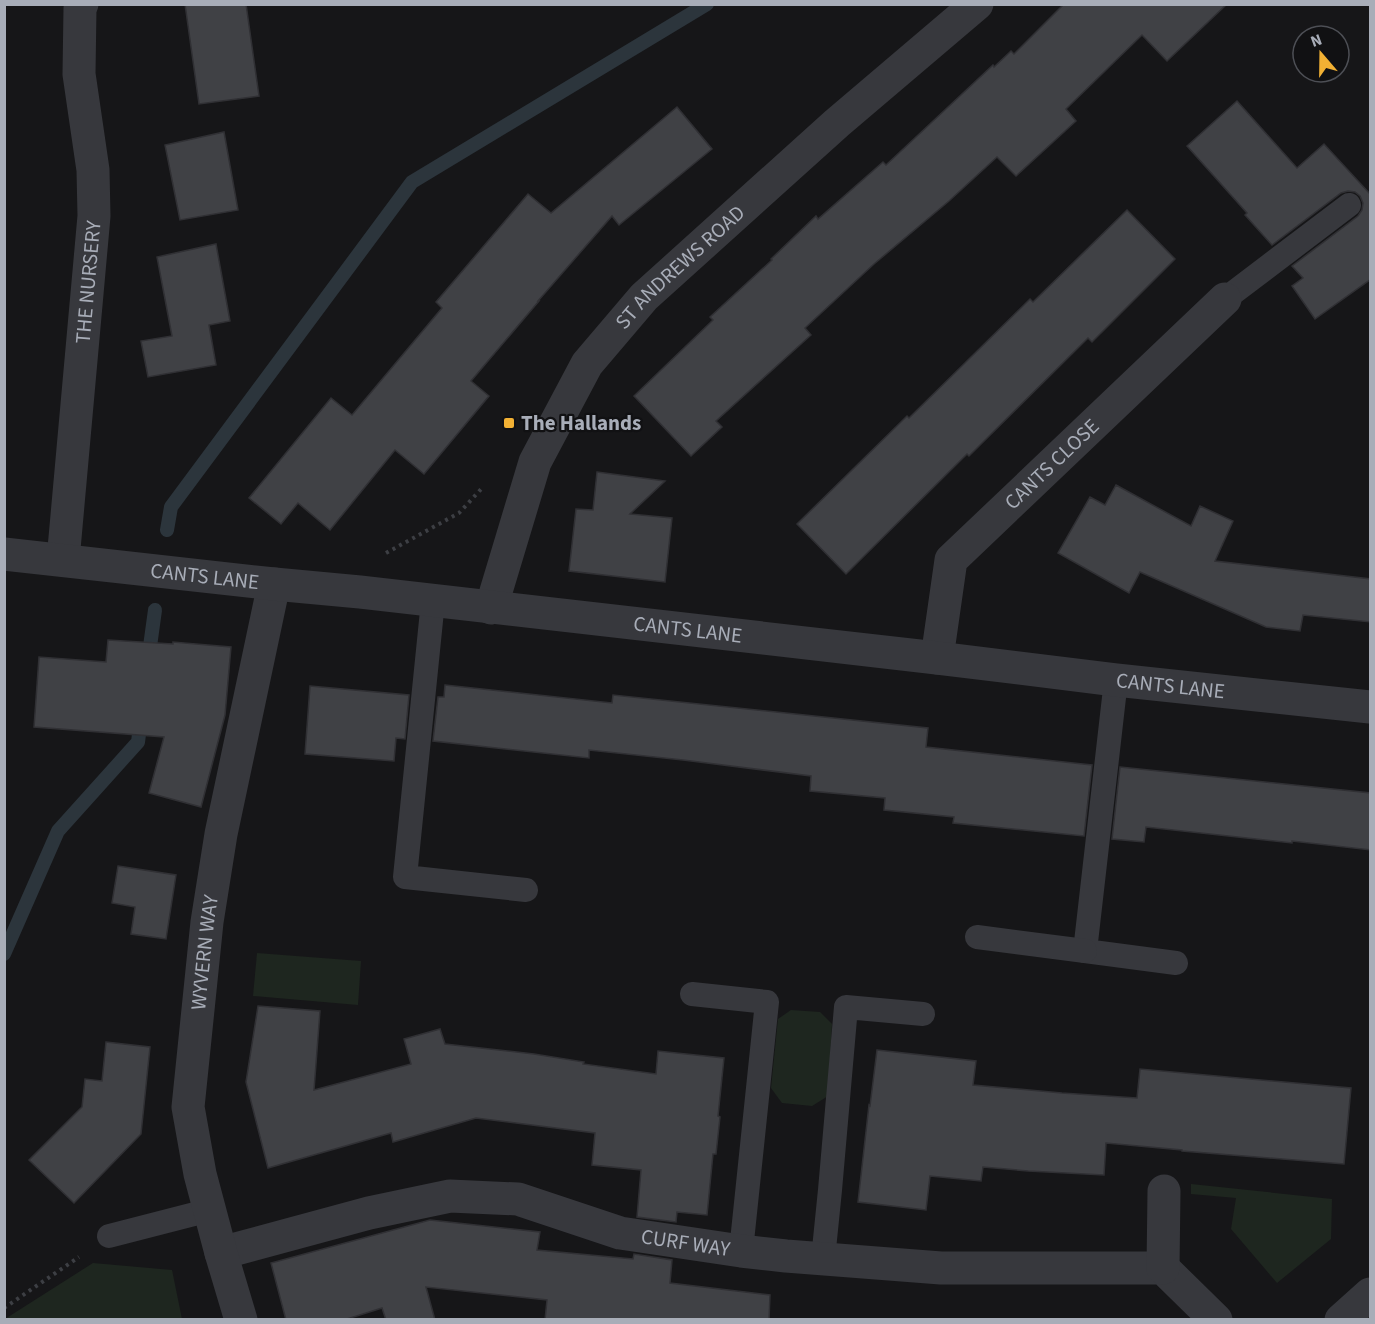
<svg xmlns="http://www.w3.org/2000/svg" width="1375" height="1324" font-family="'Source Sans 3',sans-serif">
  <style>
    .green { fill: #1e261f }
    .lines { fill: none; stroke-linecap: round; stroke-linejoin: round }
    .stream { stroke: #2c353c; stroke-width: 14 }
    .building { fill: #404145; stroke: #303034; stroke-width: 1.5 }
    .path { stroke: #3d3f44; stroke-width: 4; stroke-dasharray: 3 4.5; stroke-linecap: butt }
    .service { stroke: #37383d; stroke-width: 24 }
    .minor { stroke: #37383d; stroke-width: 33 }
    .tertiary { stroke: #37383d; stroke-width: 33 }
    .poi-dot { fill: #f2b134; stroke: #111113; stroke-width: 2 }
    .labels { text-anchor: middle; dominant-baseline: central; stroke-width: 4.5; stroke-linejoin: round; paint-order: stroke }
    .street-label { font-size: 21px; fill: #a8adb8; stroke: #111113 }
    .poi-label { font-size: 21px; font-weight: bold; fill: #a8adb8; stroke: #111113; text-anchor: start }
  </style>
  <rect width="100%" height="100%" fill="#161618"/>
  <g class="green">
    <path d="M 257,953 L 361,961 L 358,1005 L 253,996 Z"/>
    <path d="M 791,1010 L 820,1012 L 832,1024 L 828,1096 L 812,1106 L 782,1103 L 771,1088 L 778,1019 Z"/>
    <path d="M 1191,1184 L 1332,1199 L 1331,1239 L 1277,1283 L 1231,1229 L 1236,1198 L 1191,1194 Z"/>
    <path d="M 93,1263 L 172,1270 L 182,1319 L 5,1319 Z"/>
  </g>
  <g class="lines">
    <g class="stream">
      <path d="M 167,530 L 171,507 L 412,182 L 707,4"/>
      <path d="M 148,661 L 155,610"/>
      <path d="M 4,954 L 58,831 L 138,742 L 141,719"/>
    </g>
  </g>
  <g class="building">
    <path d="M 185,4 L 246,4 L 259,96 L 199,104 Z"/>
    <path d="M 1064,4 L 1227,4 L 1167,61 L 1142,35 L 1066,109 L 1076,121 L 1016,176 L 997,157 L 949,201 L 874,264 L 805,328 L 811,335 L 716,421 L 722,427 L 691,456 L 634,396 L 713,320 L 710,317 L 772,260 L 771,259 L 816,216 L 818,219 L 883,162 L 886,165 L 993,65 L 994,67 L 1011,51 L 1014,54 Z"/>
    <path d="M 1237,101 L 1297,168 L 1324,144 L 1371,195 L 1371,279 L 1315,319 L 1292,286 L 1303,278 L 1292,266 L 1358,216 L 1362,210 L 1363,203 L 1360,196 L 1355,192 L 1348,191 L 1341,193 L 1272,245 L 1245,215 L 1247,213 L 1187,146 Z"/>
    <path d="M 677,107 L 712,149 L 619,225 L 612,216 L 538,301 L 539,301 L 471,381 L 489,396 L 424,474 L 395,450 L 330,530 L 298,503 L 281,524 L 249,498 L 331,398 L 352,415 L 442,308 L 436,302 L 528,194 L 551,213 Z"/>
    <path d="M 224,132 L 238,210 L 180,220 L 165,145 Z"/>
    <path d="M 1127,210 L 1175,259 L 1092,342 L 1088,338 L 969,456 L 967,454 L 846,574 L 797,524 L 907,416 L 909,418 L 1030,299 L 1033,302 Z"/>
    <path d="M 216,244 L 230,321 L 209,325 L 216,365 L 148,377 L 141,341 L 172,336 L 157,257 Z"/>
    <path d="M 597,472 L 665,481 L 630,514 L 672,518 L 665,582 L 569,571 L 576,509 L 593,510 Z"/>
    <path d="M 1116,485 L 1191,526 L 1200,506 L 1233,521 L 1215,561 L 1371,579 L 1371,622 L 1303,615 L 1300,631 L 1266,627 L 1140,572 L 1129,593 L 1058,553 L 1090,497 L 1105,505 Z"/>
    <path d="M 108,640 L 173,644 L 173,642 L 231,647 L 225,715 L 201,807 L 149,793 L 164,737 L 34,727 L 39,657 L 106,662 Z"/>
    <path d="M 445,685 L 612,703 L 613,695 L 928,728 L 926,747 L 1092,765 L 1084,836 L 953,823 L 954,817 L 884,810 L 885,798 L 810,791 L 811,776 L 683,760 L 589,750 L 589,758 L 433,741 L 438,697 L 444,697 Z"/>
    <path d="M 310,686 L 409,695 L 405,739 L 396,738 L 394,761 L 305,754 Z"/>
    <path d="M 1120,767 L 1371,793 L 1371,850 L 1292,841 L 1292,843 L 1146,827 L 1144,842 L 1112,839 Z"/>
    <path d="M 118,866 L 176,875 L 166,939 L 131,934 L 135,907 L 112,903 Z"/>
    <path d="M 258,1006 L 320,1011 L 314,1090 L 411,1064 L 404,1039 L 440,1029 L 445,1044 L 534,1054 L 584,1062 L 583,1064 L 656,1074 L 658,1051 L 724,1058 L 718,1116 L 720,1117 L 716,1154 L 713,1154 L 707,1215 L 677,1212 L 676,1222 L 637,1217 L 641,1170 L 592,1165 L 595,1133 L 476,1118 L 393,1142 L 391,1133 L 268,1168 L 246,1082 Z"/>
    <path d="M 106,1042 L 150,1047 L 141,1134 L 74,1203 L 29,1160 L 82,1107 L 85,1079 L 102,1081 Z"/>
    <path d="M 877,1050 L 976,1061 L 973,1085 L 1062,1093 L 1137,1098 L 1140,1069 L 1351,1088 L 1344,1164 L 1182,1151 L 1182,1150 L 1106,1143 L 1104,1175 L 1028,1171 L 983,1167 L 981,1181 L 930,1176 L 926,1210 L 858,1202 L 869,1105 L 870,1106 Z"/>
    <path d="M 430,1220 L 540,1232 L 537,1250 L 633,1259 L 634,1254 L 672,1260 L 670,1283 L 770,1295 L 769,1320 L 545,1320 L 547,1300 L 426,1287 L 435,1320 L 386,1320 L 382,1308 L 344,1320 L 286,1320 L 271,1263 Z"/>
  </g>
  <g class="lines">
    <g class="path">
      <path d="M 386,553 L 459,513 L 483,487"/>
      <path d="M 4,1308 L 79,1257"/>
    </g>
    <g class="service">
      <path d="M 1225,299 L 1349,205"/>
      <path d="M 433,601 L 405,877 L 526,890"/>
      <path d="M 1116,680 L 1085,951 L 1176,963"/>
      <path d="M 977,937 L 1085,951"/>
      <path d="M 692,994 L 767,1002 L 741,1251"/>
      <path d="M 109,1236 L 210,1210"/>
      <path d="M 823,1259 L 830,1190 L 846,1007 L 923,1014"/>
    </g>
    <g class="minor">
      <path id="s1" d="M 63,560 L 94,216 L 93,170 L 79,74 L 80,8 L 82,4"/>
      <path id="s2" d="M 491,608 L 535,462 L 587,364 L 644,297 L 837,123 L 977,4"/>
      <path id="s3" d="M 937,658 L 951,560 L 1225,299"/>
      <path id="s4" d="M 221,1253 L 369,1213 L 450,1196 L 518,1199 L 620,1233 L 741,1251 L 786,1256 L 941,1268 L 1163,1268 L 1216,1320"/>
      <path d="M 1163,1268 L 1164,1191"/>
      <path id="s5" d="M 241,1320 L 221,1253 L 200,1174 L 188,1107 L 207,922 L 221,834 L 274,584"/>
      <path d="M 1341,1320 L 1370,1294"/>
    </g>
    <path class="tertiary" id="s6" d="M 4,554 L 274,584 L 360,592 L 937,658 L 1116,680 L 1370,707"/>
  </g>
  <rect class="poi-dot" x="503" y="417" width="12" height="12" rx="3"/>
  <g class="labels">
    <g class="street-label">
      <text stroke="none"><textPath href="#s2" startOffset="398">ST ANDREWS ROAD</textPath></text>
      <text stroke="none"><textPath href="#s1" startOffset="279">THE NURSERY</textPath></text>
      <text stroke="none"><textPath href="#s3" startOffset="238">CANTS CLOSE</textPath></text>
      <text stroke="none"><textPath href="#s6" startOffset="202">CANTS LANE</textPath></text>
      <text stroke="none"><textPath href="#s6" startOffset="688">CANTS LANE</textPath></text>
      <text stroke="none"><textPath href="#s6" startOffset="1174">CANTS LANE</textPath></text>
      <text stroke="none"><textPath href="#s5" startOffset="375">WYVERN WAY</textPath></text>
      <text stroke="none"><textPath href="#s4" startOffset="478">CURF WAY</textPath></text>
    </g>
    <g class="poi-label">
      <text x="521" y="423">The Hallands</text>
    </g>
  </g>
  <rect width="1375" height="1324" fill="none" stroke="#a8adb8" stroke-width="12"/>
  <g transform="translate(1321 54) rotate(340)"><circle r="28" fill="#111113" stroke="#4d4f55" stroke-width="1.5"/>
  <path d="M0-4.5L10 22L0 15L-10 22Z" fill="#f2b134"/>
  <text y="-9" font-size="16" font-weight="bold" text-anchor="middle" fill="#a8adb8">N</text>
  </g>
</svg>
